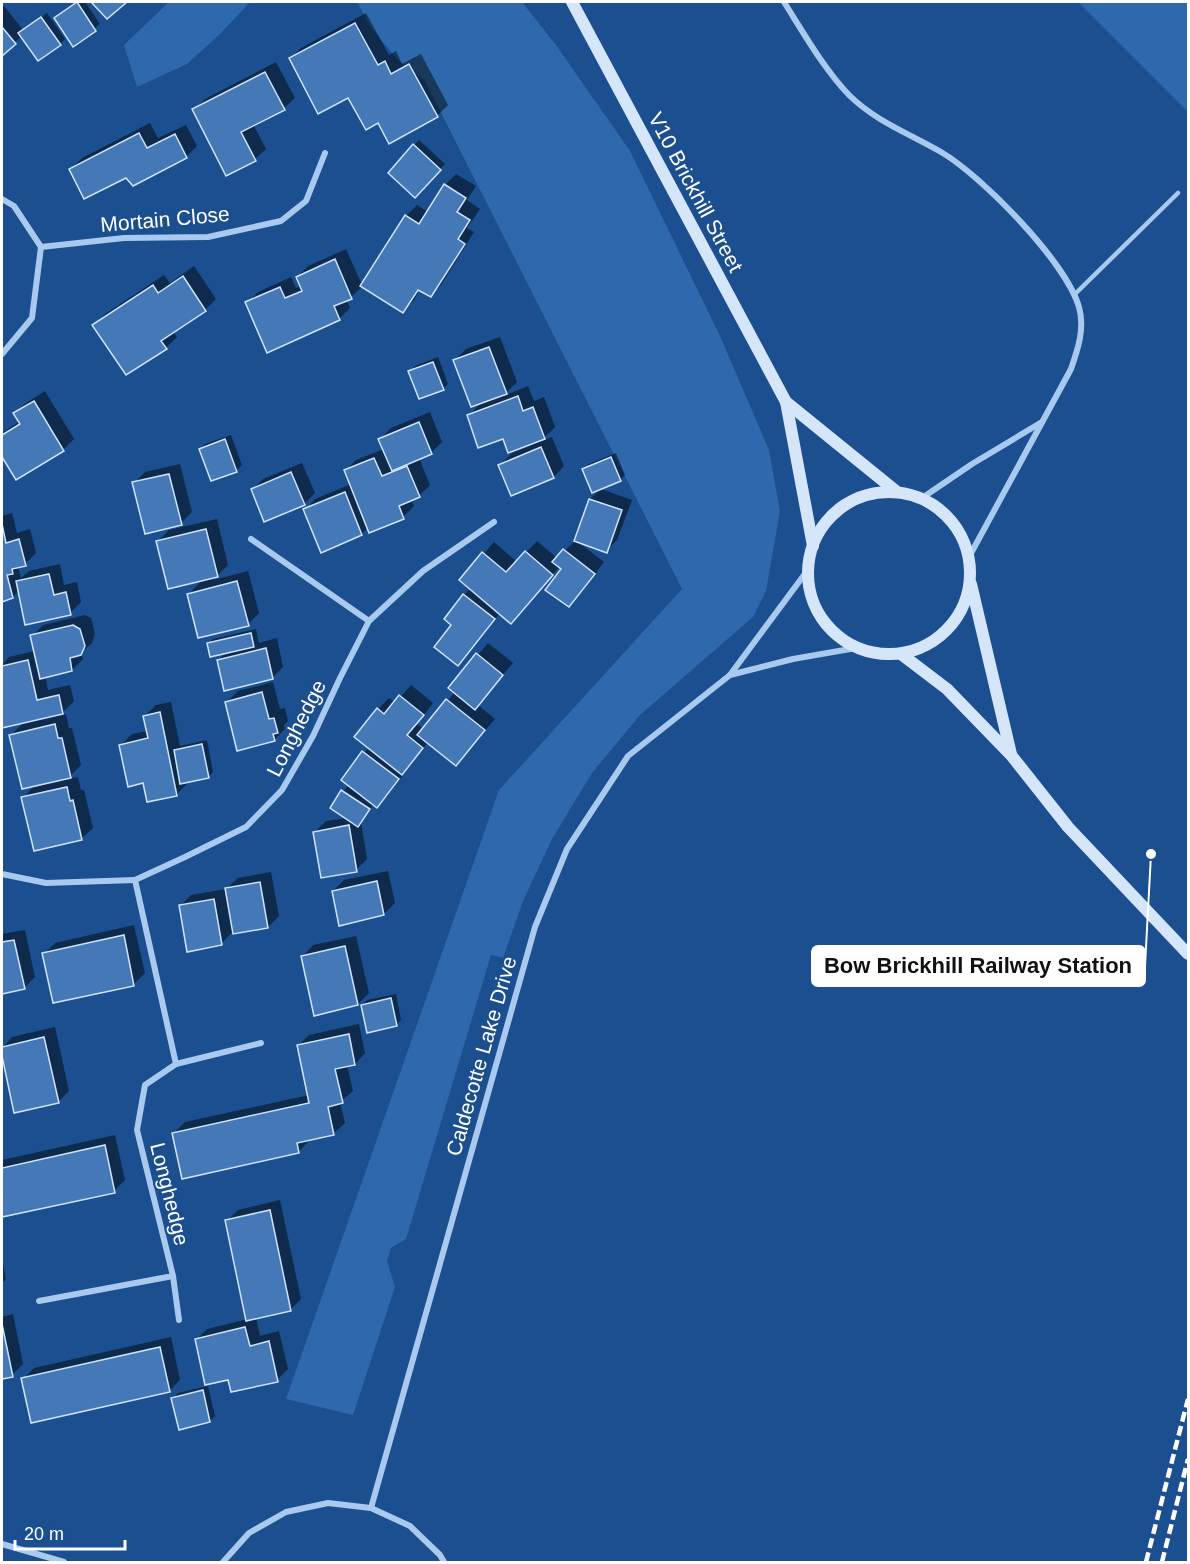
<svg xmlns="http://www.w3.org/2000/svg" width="1190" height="1564" font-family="Arial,sans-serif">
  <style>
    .green { fill: #2e69ad }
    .shadow { fill: #0007 }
    .building { fill: #4478b7; stroke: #cfe3fa; stroke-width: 1.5 }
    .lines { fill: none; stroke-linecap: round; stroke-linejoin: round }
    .lane { stroke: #a9c9ee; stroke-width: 4.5 }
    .street { stroke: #a9c9ee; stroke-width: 6 }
    .secondary { stroke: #d6e6fa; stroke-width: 12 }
    .rail { stroke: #fff; stroke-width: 4.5; stroke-dasharray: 10 4.5; stroke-linecap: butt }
    .labels { text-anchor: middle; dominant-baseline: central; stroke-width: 4.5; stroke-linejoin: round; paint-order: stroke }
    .street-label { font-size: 21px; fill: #fff; stroke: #1b4f8f }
    .leader { fill: none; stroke: #fff; stroke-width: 2 }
    .callout-dot { fill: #fff; stroke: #1b4f8f; stroke-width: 2 }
    .callout { fill: #fff; stroke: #fff; stroke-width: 2 }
    .callout-label { font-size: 22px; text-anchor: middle; font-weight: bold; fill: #111 }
  </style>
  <rect width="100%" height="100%" fill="#1b4f8f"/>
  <g class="green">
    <path d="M 169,2 L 250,2 L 220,34 L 187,64 L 137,87 L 124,45 Z"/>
    <path d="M 357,2 L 522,2 L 556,45 L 630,151 L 720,336 L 769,450 L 780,511 L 766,591 L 753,617 L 640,715 L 592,773 L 552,839 L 523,901 L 503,958 L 491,955 L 406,1239 L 391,1248 L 387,1261 L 395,1287 L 353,1415 L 286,1399 L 499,790 L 682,589 L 425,81 L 398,60 L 372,29 Z"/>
    <path d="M 1078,2 L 1188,2 L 1188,112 Z"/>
  </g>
  <g class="shadow">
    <path d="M 78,2 L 85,2 L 100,24 L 74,44 L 56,18 Z"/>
    <path d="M 4,6 L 23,30 L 47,13 L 65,39 L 60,44 L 22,36 L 2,54 L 2,7 Z"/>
    <path d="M 366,13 L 389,55 L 396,51 L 402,64 L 421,54 L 448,105 L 437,116 L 378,121 L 349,96 L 290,59 L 301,48 Z"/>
    <path d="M 276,62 L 295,98 L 284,108 L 253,124 L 266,149 L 255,159 L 194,110 L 205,99 Z"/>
    <path d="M 150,123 L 158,138 L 186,125 L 197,146 L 186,157 L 127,176 L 71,169 L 82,158 Z"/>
    <path d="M 419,140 L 445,164 L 415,196 L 390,173 Z"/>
    <path d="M 456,174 L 476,186 L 467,200 L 480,209 L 467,228 L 474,232 L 441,285 L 430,296 L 420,289 L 414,300 L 403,311 L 363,286 L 351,297 L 346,299 L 350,308 L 339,319 L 247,303 L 258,292 L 291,277 L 296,288 L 301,286 L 297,277 L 308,266 L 346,249 L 362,285 L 406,216 L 417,205 L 428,212 L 445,185 Z"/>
    <path d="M 194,266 L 216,299 L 205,310 L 173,331 L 177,337 L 166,348 L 94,325 L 105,314 L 164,275 L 170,283 Z"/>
    <path d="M 500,337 L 517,382 L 503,396 L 528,386 L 534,401 L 544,397 L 555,427 L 541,441 L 552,437 L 564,466 L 554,477 L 512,494 L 500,465 L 511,454 L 530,446 L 529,443 L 504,437 L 468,416 L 483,401 L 455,360 L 466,349 Z"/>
    <path d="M 438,357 L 448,384 L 443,389 L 410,371 L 415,366 Z"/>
    <path d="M 45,391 L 74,439 L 63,450 L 16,478 L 2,454 L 2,433 L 20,421 L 15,413 L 26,403 Z"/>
    <path d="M 430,412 L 442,442 L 431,453 L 419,458 L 430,485 L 419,496 L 411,499 L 414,506 L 403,517 L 368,527 L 362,534 L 321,551 L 305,510 L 315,499 L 351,484 L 345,471 L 356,460 L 384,449 L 380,439 L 391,428 Z"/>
    <path d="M 231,435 L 242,465 L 237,470 L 211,479 L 200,449 L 205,444 Z"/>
    <path d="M 616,453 L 625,475 L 620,480 L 584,469 L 589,464 Z"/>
    <path d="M 302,463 L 315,493 L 304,504 L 252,490 L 263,479 Z"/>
    <path d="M 180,464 L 192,512 L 181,523 L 134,483 L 145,472 Z"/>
    <path d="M 601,489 L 632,500 L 617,540 L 606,551 L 578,542 L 604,562 L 579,595 L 568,605 L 563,569 L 560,566 L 511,622 L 500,613 L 458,664 L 453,625 L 464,595 L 471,588 L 461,580 L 494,542 L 517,562 L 537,541 L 557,558 L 576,540 L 590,499 Z"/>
    <path d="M 12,513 L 17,533 L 30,529 L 36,553 L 25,564 L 18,566 L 21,578 L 29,571 L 60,564 L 64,585 L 77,582 L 81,602 L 70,613 L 19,590 L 13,597 L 2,600 L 2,516 Z"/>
    <path d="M 217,519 L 228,565 L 213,580 L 248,571 L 259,613 L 248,624 L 189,594 L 203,579 L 158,541 L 169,530 Z"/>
    <path d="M 85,615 L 91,618 L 95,634 L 92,643 L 81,653 L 83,659 L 72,670 L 45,676 L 48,690 L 70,685 L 74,701 L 59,716 L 66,714 L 69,728 L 72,728 L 81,765 L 67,779 L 78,777 L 81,790 L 84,790 L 93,828 L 82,838 L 35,850 L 23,798 L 36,784 L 11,735 L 25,721 L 2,727 L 2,665 L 9,657 L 35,651 L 32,636 L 43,625 Z"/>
    <path d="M 256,629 L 259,643 L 277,638 L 283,667 L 272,678 L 218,660 L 227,652 L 208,644 L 213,639 Z"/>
    <path d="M 488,643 L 513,663 L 478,705 L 495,719 L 456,764 L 428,742 L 388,795 L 377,806 L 374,804 L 361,822 L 367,859 L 356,870 L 315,832 L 326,821 L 347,818 L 332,807 L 349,784 L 343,779 L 369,747 L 378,709 L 389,698 L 395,703 L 411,685 L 433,703 L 417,724 L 424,729 L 455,692 L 450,688 Z"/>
    <path d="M 273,682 L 280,709 L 285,708 L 288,721 L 284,725 L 285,729 L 274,740 L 227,702 L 238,691 Z"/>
    <path d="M 171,702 L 180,746 L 207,740 L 213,772 L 208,777 L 187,781 L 188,783 L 177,794 L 144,782 L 121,745 L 132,734 L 148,731 L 145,716 L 156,705 Z"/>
    <path d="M 388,871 L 395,903 L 384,914 L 333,891 L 344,880 Z"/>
    <path d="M 271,872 L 279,916 L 268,927 L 234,930 L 221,944 L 180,906 L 191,895 L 226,889 L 238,878 Z"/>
    <path d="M 134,925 L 145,973 L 134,984 L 44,954 L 55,943 Z"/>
    <path d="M 25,930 L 35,977 L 24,988 L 2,993 L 2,934 Z"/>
    <path d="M 356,936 L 369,993 L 358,1004 L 303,956 L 313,945 Z"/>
    <path d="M 396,994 L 401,1020 L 396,1025 L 362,1005 L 367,1000 Z"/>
    <path d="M 359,1024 L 365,1053 L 355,1064 L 347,1065 L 353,1091 L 340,1102 L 345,1123 L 334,1133 L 309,1139 L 309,1141 L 298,1152 L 174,1133 L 185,1122 L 309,1095 L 298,1046 L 309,1035 Z"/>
    <path d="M 55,1027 L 69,1091 L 58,1102 L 15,1111 L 2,1048 L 12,1037 Z"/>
    <path d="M 115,1135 L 125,1180 L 114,1191 L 2,1216 L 2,1160 Z"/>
    <path d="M 280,1200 L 301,1299 L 290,1310 L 256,1317 L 260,1336 L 279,1331 L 288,1369 L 277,1380 L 229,1378 L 196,1340 L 207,1329 L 248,1319 L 227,1221 L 238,1210 Z"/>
    <path d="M 2,1259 L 6,1279 L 2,1283 Z"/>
    <path d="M 13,1314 L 23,1364 L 12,1375 L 2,1377 L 2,1317 Z"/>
    <path d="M 171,1337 L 180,1380 L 169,1391 L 23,1379 L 34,1368 Z"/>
    <path d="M 208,1386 L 215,1416 L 209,1421 L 173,1398 L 178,1393 Z"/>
  </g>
  <g class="building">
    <path d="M 77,2 L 96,31 L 73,47 L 54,18 Z"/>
    <path d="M 91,2 L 127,2 L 107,19 Z"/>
    <path d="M 41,17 L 61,45 L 38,61 L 18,33 Z"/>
    <path d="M 355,23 L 378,65 L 385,61 L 391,74 L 409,64 L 438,117 L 389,144 L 378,123 L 366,130 L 348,98 L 318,114 L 289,58 Z"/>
    <path d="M 2,27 L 16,44 L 2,56 Z"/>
    <path d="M 265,72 L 285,110 L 241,132 L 256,161 L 226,176 L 192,109 Z"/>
    <path d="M 139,133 L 147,148 L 175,134 L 187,158 L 133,186 L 126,178 L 84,199 L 69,169 Z"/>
    <path d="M 413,144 L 441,170 L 415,198 L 388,173 Z"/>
    <path d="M 444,184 L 466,198 L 457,212 L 470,220 L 458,239 L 465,244 L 431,297 L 418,290 L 403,313 L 360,286 L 405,215 L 419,224 Z"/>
    <path d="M 335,259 L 352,299 L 334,306 L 340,320 L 267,353 L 245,302 L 280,287 L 285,298 L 302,291 L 296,277 Z"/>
    <path d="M 183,276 L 206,311 L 161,341 L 167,349 L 126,375 L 92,325 L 153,285 L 158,293 Z"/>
    <path d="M 489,347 L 507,394 L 471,407 L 453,360 Z"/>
    <path d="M 433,362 L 444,390 L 419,399 L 408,371 Z"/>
    <path d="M 518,396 L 523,411 L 533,407 L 545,439 L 508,453 L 503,439 L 478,448 L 467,415 Z"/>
    <path d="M 34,401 L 64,451 L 16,480 L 2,457 L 2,435 L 20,424 L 13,413 Z"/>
    <path d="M 419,422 L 432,454 L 392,471 L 378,439 Z"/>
    <path d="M 225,439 L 237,472 L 211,481 L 199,449 Z"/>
    <path d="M 541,447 L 554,478 L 511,496 L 498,465 Z"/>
    <path d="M 611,457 L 621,481 L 592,493 L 582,469 Z"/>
    <path d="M 374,458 L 382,476 L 407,466 L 420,497 L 399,506 L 404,519 L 369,533 L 344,470 Z"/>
    <path d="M 291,472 L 305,505 L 264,522 L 251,489 Z"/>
    <path d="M 169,474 L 182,525 L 145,534 L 132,482 Z"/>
    <path d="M 345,492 L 362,535 L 321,553 L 303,509 Z"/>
    <path d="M 589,499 L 622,510 L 607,553 L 574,541 Z"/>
    <path d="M 2,524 L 6,543 L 19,539 L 26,566 L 12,569 L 13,574 L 7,575 L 13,598 L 2,602 Z"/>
    <path d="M 206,529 L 218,577 L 168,589 L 156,541 Z"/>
    <path d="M 563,549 L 595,574 L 569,607 L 545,590 L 561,569 L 552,562 Z"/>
    <path d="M 525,551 L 553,575 L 511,624 L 459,580 L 482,552 L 506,572 Z"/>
    <path d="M 49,574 L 54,595 L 66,592 L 71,615 L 25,625 L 16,581 Z"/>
    <path d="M 237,581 L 249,626 L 198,638 L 187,594 Z"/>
    <path d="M 463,594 L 495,619 L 458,666 L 434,647 L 451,625 L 444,619 Z"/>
    <path d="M 73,625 L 80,629 L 85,646 L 81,655 L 70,658 L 72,671 L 40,679 L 30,635 Z"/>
    <path d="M 251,633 L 254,647 L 210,657 L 207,643 Z"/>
    <path d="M 266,648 L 273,679 L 224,691 L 217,660 Z"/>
    <path d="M 476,653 L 503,675 L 475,710 L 448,688 Z"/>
    <path d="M 28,660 L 37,700 L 59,695 L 63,714 L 2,728 L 2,666 Z"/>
    <path d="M 262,692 L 269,719 L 274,718 L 278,733 L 273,734 L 275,741 L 237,751 L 225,702 Z"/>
    <path d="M 399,695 L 424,715 L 407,735 L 423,748 L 402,775 L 354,737 L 377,708 L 384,714 Z"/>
    <path d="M 446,699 L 485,730 L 456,766 L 417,735 Z"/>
    <path d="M 160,712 L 177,796 L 147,802 L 143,783 L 128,787 L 119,745 L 148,738 L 143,716 Z"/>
    <path d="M 55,724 L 58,738 L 62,738 L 71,778 L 22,789 L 9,735 Z"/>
    <path d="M 202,744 L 209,778 L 180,784 L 174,750 Z"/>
    <path d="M 362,751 L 399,779 L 377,808 L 341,780 Z"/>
    <path d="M 67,787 L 70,801 L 73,800 L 82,840 L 34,851 L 21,797 Z"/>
    <path d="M 341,790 L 370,809 L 358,827 L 330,808 Z"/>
    <path d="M 349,825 L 357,872 L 321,878 L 313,832 Z"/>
    <path d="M 377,881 L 384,915 L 339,926 L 332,891 Z"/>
    <path d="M 260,882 L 268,928 L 233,934 L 225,888 Z"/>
    <path d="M 214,899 L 222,945 L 187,952 L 179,905 Z"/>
    <path d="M 124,935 L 134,986 L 53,1003 L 42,953 Z"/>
    <path d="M 14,940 L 25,989 L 2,994 L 2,942 Z"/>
    <path d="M 345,946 L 358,1005 L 314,1016 L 301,956 Z"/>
    <path d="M 391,998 L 397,1026 L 367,1033 L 361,1005 Z"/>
    <path d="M 349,1034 L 355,1065 L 335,1069 L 343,1103 L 328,1107 L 334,1135 L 297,1143 L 299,1153 L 182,1179 L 172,1133 L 309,1103 L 297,1045 Z"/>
    <path d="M 44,1037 L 59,1103 L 14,1113 L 2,1056 L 2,1047 Z"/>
    <path d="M 105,1145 L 115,1193 L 2,1217 L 2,1168 Z"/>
    <path d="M 270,1210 L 291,1311 L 246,1321 L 225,1220 Z"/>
    <path d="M 2,1324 L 13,1377 L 2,1379 Z"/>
    <path d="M 245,1327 L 250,1346 L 269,1341 L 278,1382 L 231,1392 L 228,1380 L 205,1385 L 195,1339 Z"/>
    <path d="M 160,1347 L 170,1392 L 31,1423 L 21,1378 Z"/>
    <path d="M 203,1390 L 210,1422 L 179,1430 L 171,1398 Z"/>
  </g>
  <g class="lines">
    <path class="lane" d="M 1074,295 L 1178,193"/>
    <g class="street">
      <path d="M 784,2 C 803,32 824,69 849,95 C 875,121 910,134 941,152 C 982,176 1066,262 1079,307 C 1085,328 1078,349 1071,369 L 969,557"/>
      <path d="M 2,199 L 14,206 L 41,247 L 32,318 L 2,354"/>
      <path d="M 41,247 L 124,238 L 208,237 L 281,221 L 306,201 L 325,153"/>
      <path d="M 922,498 L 972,464 L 1042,422"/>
      <path d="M 251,539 L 369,621"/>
      <path d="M 730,675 L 793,659 L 856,648"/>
      <path d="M 2,874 L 46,883 L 135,880"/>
      <path d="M 176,1064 L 261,1043"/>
      <path d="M 173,1276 L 179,1320"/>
      <path d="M 39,1301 L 173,1276 L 137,1130 L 145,1085 L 176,1064 L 135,880 L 185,857 L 246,827 L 282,790 L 313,736 L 340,678 L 369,621 L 423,571 L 494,522"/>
      <path d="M 371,1508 L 535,927 L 567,849 L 628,756 L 730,675 L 807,571"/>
      <path d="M 2,1544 L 64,1562"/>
      <path d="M 223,1562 L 249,1533 L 286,1512 L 328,1503 L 371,1508 L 410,1526 L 440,1555 L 444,1562"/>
    </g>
    <g class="secondary">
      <path d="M 572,2 L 786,402 L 813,546"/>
      <path d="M 786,402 L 897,492"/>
      <circle cx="889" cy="573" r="81"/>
      <path d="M 971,584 L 1011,754"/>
      <path d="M 901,654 L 947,689 L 1011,755 L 1068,827 L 1188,954"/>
    </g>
    <g class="rail">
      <path d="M 1146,1562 L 1188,1399"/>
      <path d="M 1162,1562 L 1188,1459"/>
    </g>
  </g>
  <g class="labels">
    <g class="street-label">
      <text transform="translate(696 192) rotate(62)">V10 Brickhill Street</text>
      <text transform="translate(165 219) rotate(-5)">Mortain Close</text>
      <text transform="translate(296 728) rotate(-63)">Longhedge</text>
      <text transform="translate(481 1056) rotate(-74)">Caldecotte Lake Drive</text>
      <text transform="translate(170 1194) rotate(76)">Longhedge</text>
    </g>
  </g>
  <path class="leader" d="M1151 854L1145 966"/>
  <circle class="callout-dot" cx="1151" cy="854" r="6"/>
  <rect class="callout" x="812" y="946" width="333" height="40" rx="6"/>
  <g class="callout-label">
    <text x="978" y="973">Bow Brickhill Railway Station</text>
  </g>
  <rect width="1190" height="1564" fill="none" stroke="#ffffff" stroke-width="6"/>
  <path d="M15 1540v9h110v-9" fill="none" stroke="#ffffff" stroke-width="3"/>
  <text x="24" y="1540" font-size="18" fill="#ffffff" stroke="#1b4f8f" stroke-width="4.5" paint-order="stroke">20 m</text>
</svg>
